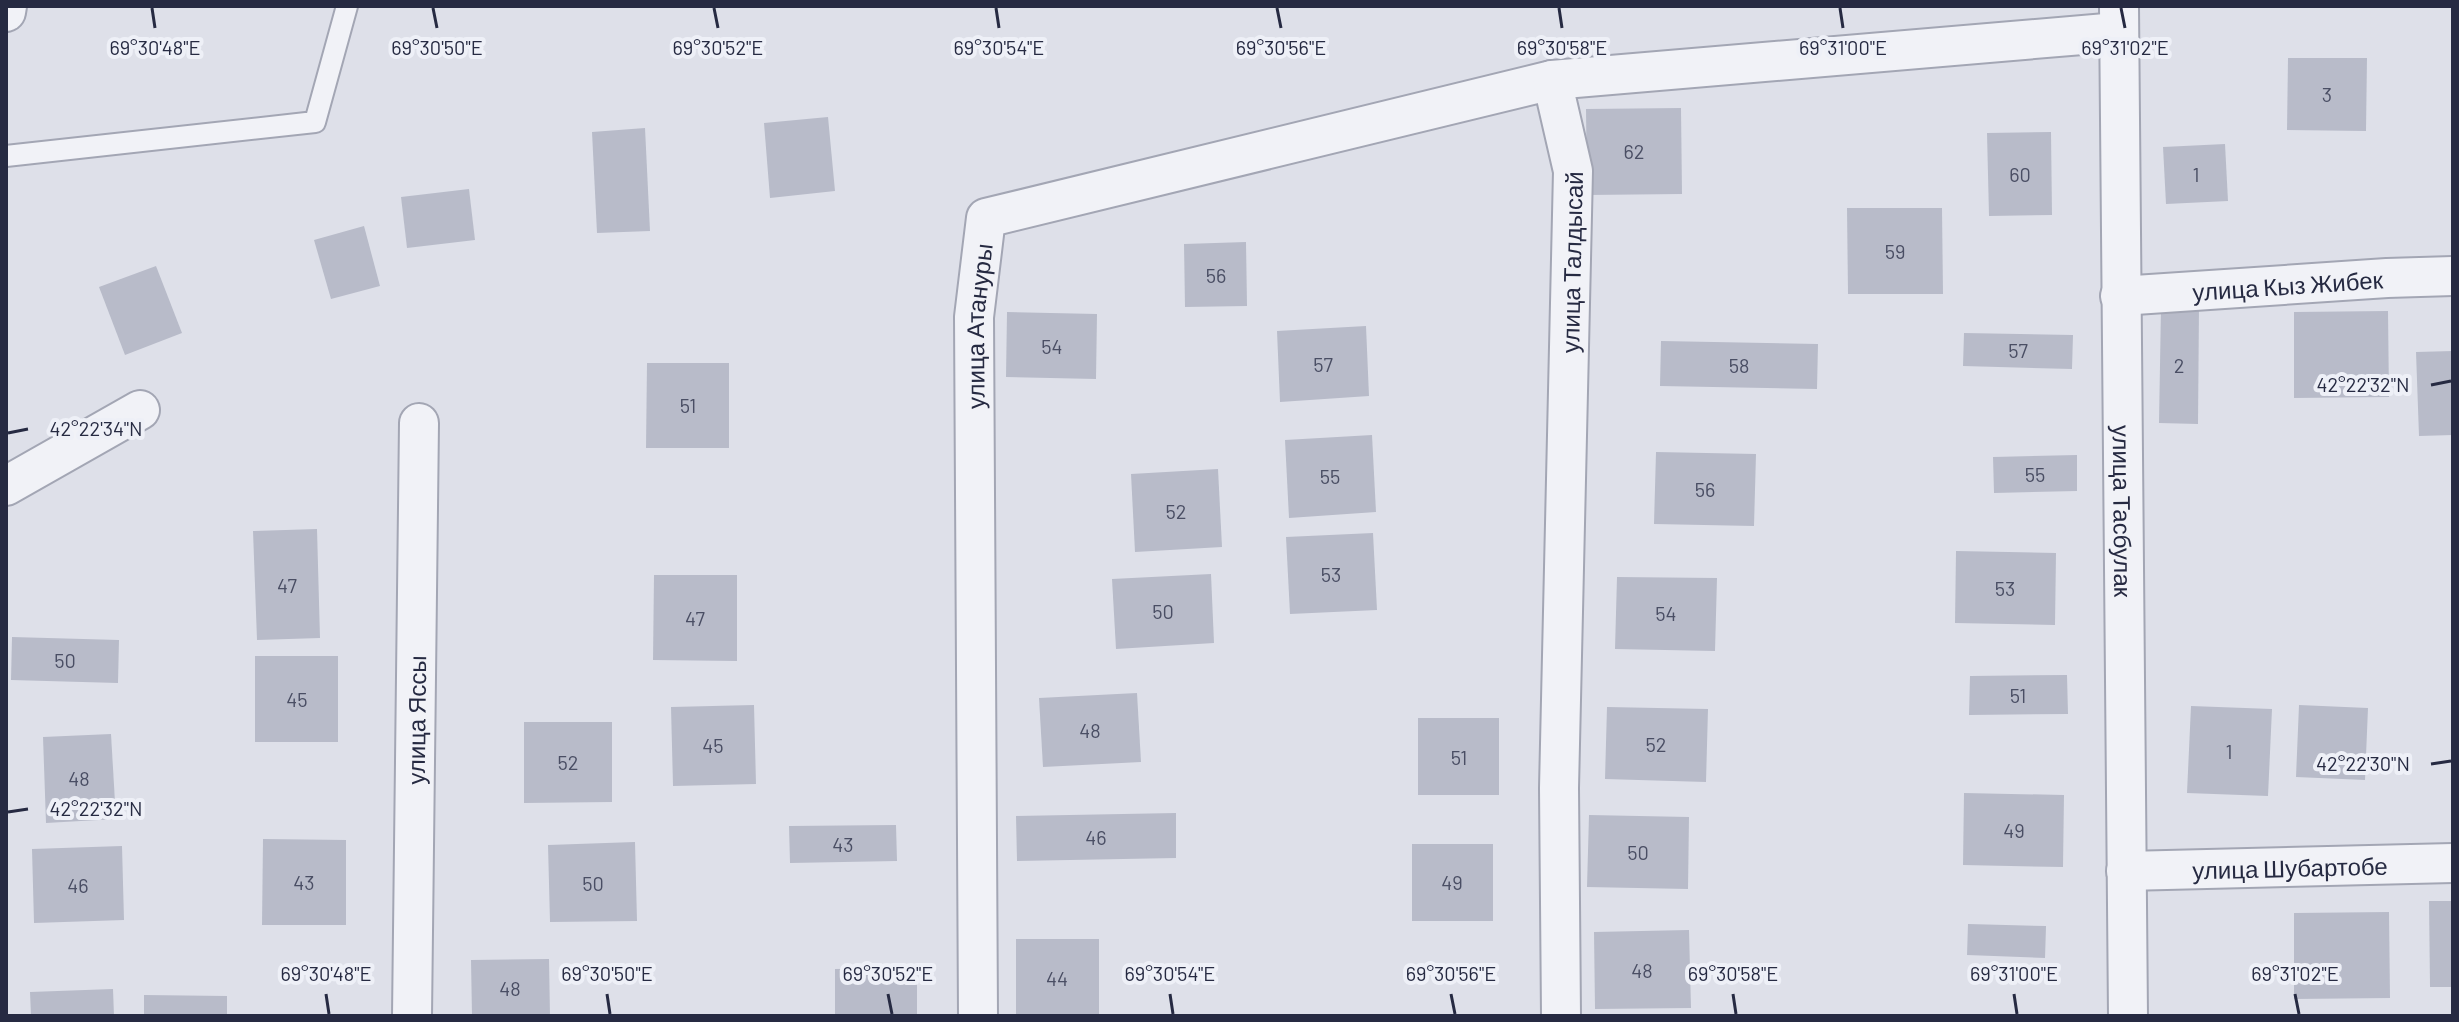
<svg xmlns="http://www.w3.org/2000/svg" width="2459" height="1022" font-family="Barlow,sans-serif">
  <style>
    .building { fill: #b8bbc9 }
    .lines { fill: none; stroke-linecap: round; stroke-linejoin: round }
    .service-casing { stroke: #a3a6b4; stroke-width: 24 }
    .minor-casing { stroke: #a3a6b4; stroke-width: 42 }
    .service { stroke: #f1f2f7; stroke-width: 20 }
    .minor { stroke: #f1f2f7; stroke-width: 38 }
    .ticks { fill: none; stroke: #262a42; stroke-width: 3 }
    .labels { text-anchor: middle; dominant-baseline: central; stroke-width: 8; stroke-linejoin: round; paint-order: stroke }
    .number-label { font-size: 20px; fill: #4a4e64 }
    .street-label { font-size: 24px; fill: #262a42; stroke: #eef0f7 }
    .ticks-label { font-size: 20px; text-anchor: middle; fill: #262a42; stroke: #eef0f7; stroke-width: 8; stroke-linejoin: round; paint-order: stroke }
  </style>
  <rect width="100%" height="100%" fill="#dee0e9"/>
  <g class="building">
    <path d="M 2288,58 L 2367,58 L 2366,131 L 2287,130 Z"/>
    <path d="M 1681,108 L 1682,194 L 1587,195 L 1586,109 Z"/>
    <path d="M 828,117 L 835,191 L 770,198 L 764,123 Z"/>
    <path d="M 645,128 L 650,231 L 597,233 L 592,132 Z"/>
    <path d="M 2051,132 L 2052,215 L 1989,216 L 1987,133 Z"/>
    <path d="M 2225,144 L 2228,201 L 2166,204 L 2163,147 Z"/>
    <path d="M 469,189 L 475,240 L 407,248 L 401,197 Z"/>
    <path d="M 1847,208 L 1942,208 L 1943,294 L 1848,294 Z"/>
    <path d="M 364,226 L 380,286 L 331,299 L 314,240 Z"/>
    <path d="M 1246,242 L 1247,306 L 1185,307 L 1184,244 Z"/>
    <path d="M 156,266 L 182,333 L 125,355 L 99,287 Z"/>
    <path d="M 2161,307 L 2199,307 L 2198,424 L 2159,423 Z"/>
    <path d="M 2388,311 L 2389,397 L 2294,398 L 2294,312 Z"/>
    <path d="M 1007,312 L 1097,314 L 1096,379 L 1006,377 Z"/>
    <path d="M 1366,326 L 1369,396 L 1280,402 L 1277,331 Z"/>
    <path d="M 1964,333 L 2073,335 L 2072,369 L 1963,366 Z"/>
    <path d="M 1661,341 L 1818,344 L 1817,389 L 1660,386 Z"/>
    <path d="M 2453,351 L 2453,435 L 2419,436 L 2416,352 Z"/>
    <path d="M 647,363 L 729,363 L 729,448 L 646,448 Z"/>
    <path d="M 1372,435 L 1376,512 L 1289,518 L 1285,440 Z"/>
    <path d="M 1656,452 L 1756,454 L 1754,526 L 1654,524 Z"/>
    <path d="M 2077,455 L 2077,491 L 1994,493 L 1993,457 Z"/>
    <path d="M 1218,469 L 1222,547 L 1135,552 L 1131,474 Z"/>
    <path d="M 317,529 L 320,638 L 257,640 L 253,531 Z"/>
    <path d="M 1373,533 L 1377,610 L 1290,614 L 1286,537 Z"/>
    <path d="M 1956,551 L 2056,553 L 2055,625 L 1955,623 Z"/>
    <path d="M 1211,574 L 1214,643 L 1116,649 L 1112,579 Z"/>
    <path d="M 654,575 L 737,575 L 737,661 L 653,660 Z"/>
    <path d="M 1617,577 L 1717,578 L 1715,651 L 1615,649 Z"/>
    <path d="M 12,637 L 119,640 L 118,683 L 11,680 Z"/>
    <rect x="255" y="656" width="83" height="86"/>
    <path d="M 2067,675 L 2068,714 L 1969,715 L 1970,676 Z"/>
    <path d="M 1137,693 L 1141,762 L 1043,767 L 1039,698 Z"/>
    <path d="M 754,705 L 756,784 L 673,786 L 671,707 Z"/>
    <path d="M 2299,705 L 2368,708 L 2365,780 L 2296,777 Z"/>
    <path d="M 2191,706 L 2272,709 L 2268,796 L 2187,793 Z"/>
    <path d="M 1607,707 L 1708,709 L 1706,782 L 1605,779 Z"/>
    <rect x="1418" y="718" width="81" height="77"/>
    <path d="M 524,722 L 612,722 L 612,802 L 524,803 Z"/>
    <path d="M 111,734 L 116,819 L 46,823 L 43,737 Z"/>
    <path d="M 1964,793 L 2064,795 L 2063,867 L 1963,865 Z"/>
    <path d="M 1176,813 L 1176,858 L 1017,861 L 1016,816 Z"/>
    <path d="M 1589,815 L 1689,817 L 1688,889 L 1587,887 Z"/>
    <path d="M 896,825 L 897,861 L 790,863 L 789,826 Z"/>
    <path d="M 263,839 L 346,840 L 346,925 L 262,925 Z"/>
    <path d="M 635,842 L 637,921 L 550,922 L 548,845 Z"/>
    <rect x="1412" y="844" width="81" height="77"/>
    <path d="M 122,846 L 124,920 L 34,923 L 32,849 Z"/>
    <path d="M 2429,901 L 2453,901 L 2453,987 L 2430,987 Z"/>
    <path d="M 2389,912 L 2390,998 L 2294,999 L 2294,913 Z"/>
    <path d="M 1968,924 L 2046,926 L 2045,958 L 1967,955 Z"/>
    <path d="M 1689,930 L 1691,1008 L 1595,1009 L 1594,932 Z"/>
    <rect x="1016" y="939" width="83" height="77"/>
    <path d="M 549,959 L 550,1016 L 472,1016 L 471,960 Z"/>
    <path d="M 917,968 L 917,1016 L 835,1016 L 835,969 Z"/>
    <path d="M 113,989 L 114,1016 L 31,1016 L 30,992 Z"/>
    <path d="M 144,995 L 227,996 L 227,1016 L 144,1016 Z"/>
  </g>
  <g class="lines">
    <g class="service-casing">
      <path id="service" d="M 6,156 L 315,122 L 347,6"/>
    </g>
    <g class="minor-casing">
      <g id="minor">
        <path id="s1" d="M 2119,7 L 2128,1016"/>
        <path d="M 6,12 L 7,6"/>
        <path id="s2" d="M 2120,296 L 2387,278 L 2453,276"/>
        <path d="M 6,486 L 140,410"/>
        <path id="s3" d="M 2126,871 L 2453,863"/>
        <path id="s4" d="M 412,1016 L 419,423"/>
        <path id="s5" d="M 978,1016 L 974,317 L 986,218 L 1552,80"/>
        <path id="s6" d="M 1561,1016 L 1559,788 L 1573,171 L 1552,80 L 2118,32"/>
      </g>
    </g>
    <use href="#service" class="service"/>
    <use href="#minor" class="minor"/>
  </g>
  <path class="ticks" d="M 152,8 L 155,28M 433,8 L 437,28M 714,8 L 718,28M 996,8 L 999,28M 1277,8 L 1281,28M 1559,8 L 1562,28M 1840,8 L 1843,28M 2121,8 L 2125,28M 2431,385 L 2451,381M 8,433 L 28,429M 2431,764 L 2451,761M 8,812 L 28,809M 326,994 L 329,1014M 607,994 L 610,1014M 888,994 L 892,1014M 1170,994 L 1173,1014M 1451,994 L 1455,1014M 1733,994 L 1736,1014M 2014,994 L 2017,1014M 2295,994 L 2299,1014"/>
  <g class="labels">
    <g class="number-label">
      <text x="2327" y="94">3</text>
      <text x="1634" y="151">62</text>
      <text x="2020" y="174">60</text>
      <text x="2196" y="174">1</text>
      <text x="1895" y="251">59</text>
      <text x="1216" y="275">56</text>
      <text x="1052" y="346">54</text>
      <text x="2018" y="350">57</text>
      <text x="1323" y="364">57</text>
      <text x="1739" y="365">58</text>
      <text x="2179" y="365">2</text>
      <text x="688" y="405">51</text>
      <text x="2035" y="474">55</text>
      <text x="1330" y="476">55</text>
      <text x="1705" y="489">56</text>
      <text x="1176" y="511">52</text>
      <text x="1331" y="574">53</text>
      <text x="287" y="585">47</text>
      <text x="2005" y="588">53</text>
      <text x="1163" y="611">50</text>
      <text x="1666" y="613">54</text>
      <text x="695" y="618">47</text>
      <text x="65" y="660">50</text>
      <text x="2018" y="695">51</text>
      <text x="297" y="699">45</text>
      <text x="1090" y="730">48</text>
      <text x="1656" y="744">52</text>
      <text x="713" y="745">45</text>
      <text x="2229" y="751">1</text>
      <text x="1459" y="757">51</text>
      <text x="568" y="762">52</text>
      <text x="79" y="778">48</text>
      <text x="2014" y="830">49</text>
      <text x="1096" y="837">46</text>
      <text x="843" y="844">43</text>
      <text x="1638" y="852">50</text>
      <text x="304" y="882">43</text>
      <text x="1452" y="882">49</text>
      <text x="593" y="883">50</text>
      <text x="78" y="885">46</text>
      <text x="1642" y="970">48</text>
      <text x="1057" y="978">44</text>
      <text x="510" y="988">48</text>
    </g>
    <g class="street-label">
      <text stroke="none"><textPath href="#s6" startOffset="754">улица Талдысай</textPath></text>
      <text stroke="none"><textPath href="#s2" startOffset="168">улица Кыз Жибек</textPath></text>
      <text stroke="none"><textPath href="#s5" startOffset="690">улица Атануры</textPath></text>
      <text stroke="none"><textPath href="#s1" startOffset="504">улица Тасбулак</textPath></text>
      <text stroke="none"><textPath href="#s4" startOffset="296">улица Яссы</textPath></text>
      <text stroke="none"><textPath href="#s3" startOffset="164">улица Шубартобе</textPath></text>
    </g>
  </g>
  <g class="ticks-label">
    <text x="155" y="55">69°30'48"E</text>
    <text x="437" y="55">69°30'50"E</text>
    <text x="718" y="55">69°30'52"E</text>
    <text x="1281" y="55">69°30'56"E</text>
    <text x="1562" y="55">69°30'58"E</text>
    <text x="1843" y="55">69°31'00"E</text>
    <text x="999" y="55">69°30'54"E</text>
    <text x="2125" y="55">69°31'02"E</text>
    <text x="2363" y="392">42°22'32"N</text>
    <text x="96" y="436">42°22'34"N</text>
    <text x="2363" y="771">42°22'30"N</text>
    <text x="96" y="816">42°22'32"N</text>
    <text x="326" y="981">69°30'48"E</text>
    <text x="607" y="981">69°30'50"E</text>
    <text x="888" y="981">69°30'52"E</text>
    <text x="1170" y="981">69°30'54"E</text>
    <text x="1451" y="981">69°30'56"E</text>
    <text x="1733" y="981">69°30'58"E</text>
    <text x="2014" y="981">69°31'00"E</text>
    <text x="2295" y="981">69°31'02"E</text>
  </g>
  <rect width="2459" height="1022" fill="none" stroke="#262a42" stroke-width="16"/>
</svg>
